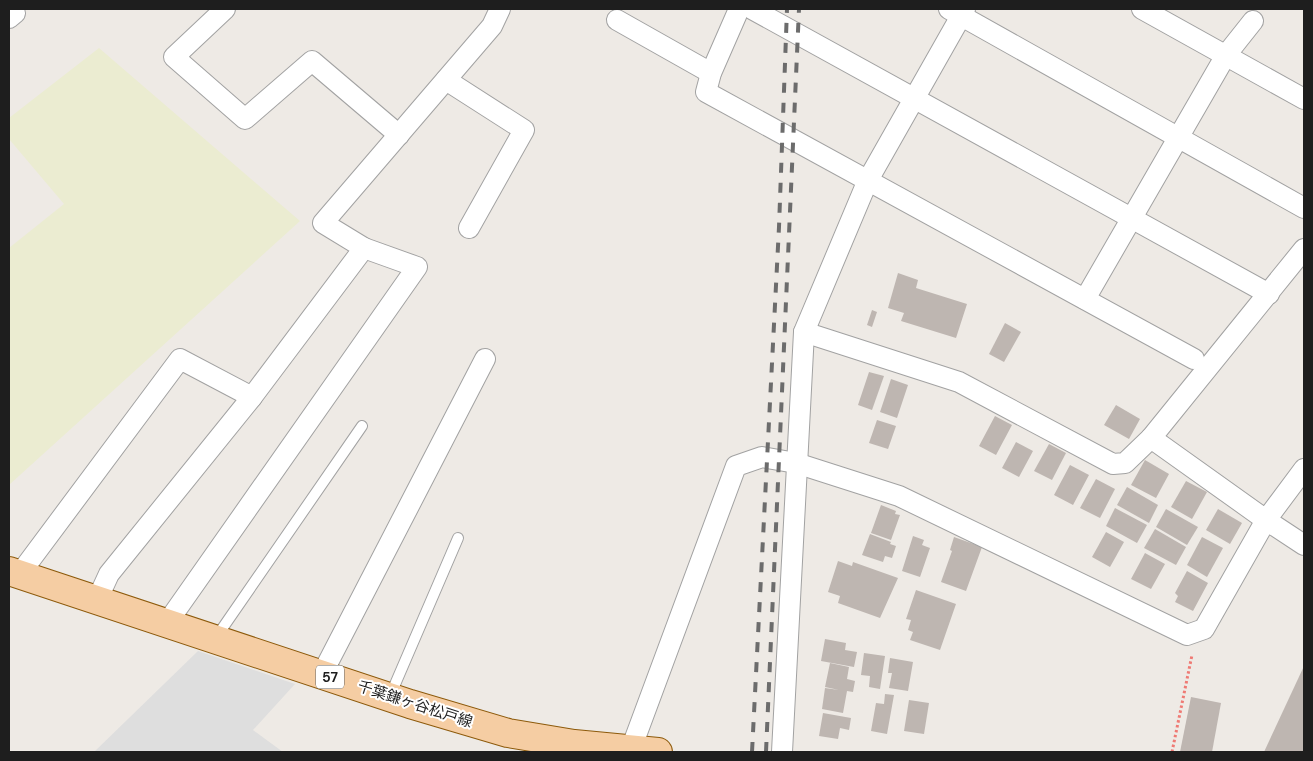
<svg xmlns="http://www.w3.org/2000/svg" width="1313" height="761" font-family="'DM Sans','Noto Sans JP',sans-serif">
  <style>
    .farmland { fill: #ebecd1 }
    .parking { fill: #dedede }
    .building { fill: #beb6b1 }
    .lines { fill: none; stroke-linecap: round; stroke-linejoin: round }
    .lane-casing { stroke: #a2a2a2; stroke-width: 12 }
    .street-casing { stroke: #a2a2a2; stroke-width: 22 }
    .primary-casing { stroke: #8d5a0b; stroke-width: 30 }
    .path { stroke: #ef7a74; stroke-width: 3; stroke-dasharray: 2.5 2.5; stroke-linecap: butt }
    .lane { stroke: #fff; stroke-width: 10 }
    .street { stroke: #fff; stroke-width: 20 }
    .primary { stroke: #f5cda3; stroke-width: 28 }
    .rail { stroke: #6c6c6c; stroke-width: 4; stroke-dasharray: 10 10; stroke-linecap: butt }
    .labels { text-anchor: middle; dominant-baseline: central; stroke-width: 4; stroke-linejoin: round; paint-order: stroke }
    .shield { fill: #fff; stroke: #626262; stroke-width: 1 }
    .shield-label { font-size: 14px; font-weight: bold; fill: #1e1e1e }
    .street-label { font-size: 15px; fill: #1e1e1e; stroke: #fff }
  </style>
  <rect width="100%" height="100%" fill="#eeeae5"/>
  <path class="farmland" d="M 99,48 L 300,221 L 9,485 L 9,248 L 64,204 L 9,139 L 9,118 Z"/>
  <path class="parking" d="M 198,651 L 295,684 L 253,730 L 283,752 L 94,752 Z"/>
  <g class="building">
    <path d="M 898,273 L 918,280 L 916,288 L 967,304 L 956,338 L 901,321 L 904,313 L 888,308 Z"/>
    <path d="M 872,310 L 877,312 L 872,327 L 867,325 Z"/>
    <path d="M 1005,323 L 1021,332 L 1004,362 L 989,354 Z"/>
    <path d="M 869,372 L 884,376 L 872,410 L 858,405 Z"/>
    <path d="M 891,379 L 908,385 L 897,418 L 880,412 Z"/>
    <path d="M 1116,405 L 1140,419 L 1129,439 L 1104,425 Z"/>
    <path d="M 995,416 L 1012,425 L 996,455 L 979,446 Z"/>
    <path d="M 877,420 L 896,426 L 888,449 L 869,443 Z"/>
    <path d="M 1016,442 L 1033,451 L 1019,477 L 1002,468 Z"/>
    <path d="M 1049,444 L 1066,453 L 1052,480 L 1034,471 Z"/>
    <path d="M 1145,460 L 1169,474 L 1156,498 L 1131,485 Z"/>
    <path d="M 1070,465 L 1089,475 L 1073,505 L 1054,495 Z"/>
    <path d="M 1096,479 L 1115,489 L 1100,518 L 1080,508 Z"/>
    <path d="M 1186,481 L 1207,492 L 1192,519 L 1171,507 Z"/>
    <path d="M 1127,487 L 1158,505 L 1149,523 L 1117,505 Z"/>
    <path d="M 881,505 L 896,511 L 895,514 L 900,515 L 891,540 L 871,533 Z"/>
    <path d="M 1115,508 L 1147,525 L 1137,543 L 1106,526 Z"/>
    <path d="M 1166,509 L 1198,527 L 1187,545 L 1156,527 Z"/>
    <path d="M 1218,509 L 1242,523 L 1230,544 L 1206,530 Z"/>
    <path d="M 1155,529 L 1186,547 L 1176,565 L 1144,548 Z"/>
    <path d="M 1106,532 L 1124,542 L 1110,567 L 1092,557 Z"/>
    <path d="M 870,534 L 891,542 L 890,544 L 896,546 L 892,558 L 885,556 L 883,562 L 862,555 Z"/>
    <path d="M 913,536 L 924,540 L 922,545 L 930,548 L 920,577 L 902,571 Z"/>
    <path d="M 954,537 L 982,547 L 966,591 L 941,582 L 952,551 L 950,550 Z"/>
    <path d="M 1202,537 L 1223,548 L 1207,577 L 1187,565 Z"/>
    <path d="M 1145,553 L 1165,564 L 1151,589 L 1131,579 Z"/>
    <path d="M 838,561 L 852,566 L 853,562 L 898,578 L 880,618 L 838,603 L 840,596 L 828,592 Z"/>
    <path d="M 1187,571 L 1208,583 L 1193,611 L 1175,602 L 1178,596 L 1175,593 Z"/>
    <path d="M 916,590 L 956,604 L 940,650 L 910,640 L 913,632 L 908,630 L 911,620 L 906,619 Z"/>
    <path d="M 825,639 L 846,643 L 845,650 L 857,652 L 854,667 L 821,661 Z"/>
    <path d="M 864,653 L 885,656 L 880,689 L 869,687 L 870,676 L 861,675 Z"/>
    <path d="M 890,658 L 913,662 L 908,691 L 889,688 L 892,673 L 888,673 Z"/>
    <path d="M 830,663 L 849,667 L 847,679 L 855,681 L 853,692 L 847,691 L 843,713 L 822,709 L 825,688 L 839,690 L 825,687 Z"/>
    <path d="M 1304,666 L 1304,752 L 1264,752 Z"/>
    <path d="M 885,694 L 894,695 L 887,734 L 871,731 L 876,703 L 884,704 Z"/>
    <path d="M 1191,697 L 1221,703 L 1212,752 L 1180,752 Z"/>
    <path d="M 909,700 L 929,703 L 924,734 L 904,731 Z"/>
    <path d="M 823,713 L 851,718 L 849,730 L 840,728 L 838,739 L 819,736 Z"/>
  </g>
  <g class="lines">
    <g class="lane-casing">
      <g id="lane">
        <path d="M 215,639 L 362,426"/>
        <path d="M 390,696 L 458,538"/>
      </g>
    </g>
    <g class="street-casing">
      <g id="street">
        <path d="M 225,9 L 174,57 L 245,119 L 312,61 L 399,135"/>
        <path d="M 739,9 L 711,73 L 706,92 L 1194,359"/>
        <path d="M 752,9 L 1269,294"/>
        <path d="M 949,9 L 1304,208"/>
        <path d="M 1142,9 L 1304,99"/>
        <path d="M 9,18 L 15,13"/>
        <path d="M 617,20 L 711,73"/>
        <path d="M 446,80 L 524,130 L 469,228"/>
        <path d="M 1304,249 L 1151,438 L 1266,520 L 1304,469"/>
        <path d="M 1085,299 L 1226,55 L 1253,21"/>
        <path d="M 804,332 L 959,382 L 1113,464 L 1125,463 L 1151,438"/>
        <path d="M 19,575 L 180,359 L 252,397"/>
        <path d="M 97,600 L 109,574 L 252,397 L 364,248 L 323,223 L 492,26 L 500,9"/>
        <path d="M 167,623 L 417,267 L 364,248"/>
        <path d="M 322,674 L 485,359"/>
        <path d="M 631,749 L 736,466 L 762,457 L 796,463 L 899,496 L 1187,635 L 1204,629 L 1266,520 L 1304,545"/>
        <path d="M 782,752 L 804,332 L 868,180 L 965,9"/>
      </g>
    </g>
    <g class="primary-casing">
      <path id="primary" d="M 9,571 L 410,704 L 508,733 L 574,744 L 658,752"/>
    </g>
    <path class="path" d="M 1172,752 L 1192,655"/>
    <use href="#lane" class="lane"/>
    <use href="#street" class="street"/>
    <use href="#primary" class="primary"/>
    <g class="rail">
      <path d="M 752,752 L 779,227 L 787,9"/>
      <path d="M 766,752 L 799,9"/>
    </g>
  </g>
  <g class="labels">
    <rect class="shield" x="316" y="665.5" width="28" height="23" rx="4"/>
    <g class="shield-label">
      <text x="330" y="677">57</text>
    </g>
    <g class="street-label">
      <text transform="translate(415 704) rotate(18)">千葉鎌ヶ谷松戸線</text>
    </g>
  </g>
  <rect width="1313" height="761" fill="none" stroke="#1e1e1e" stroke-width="20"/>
</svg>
